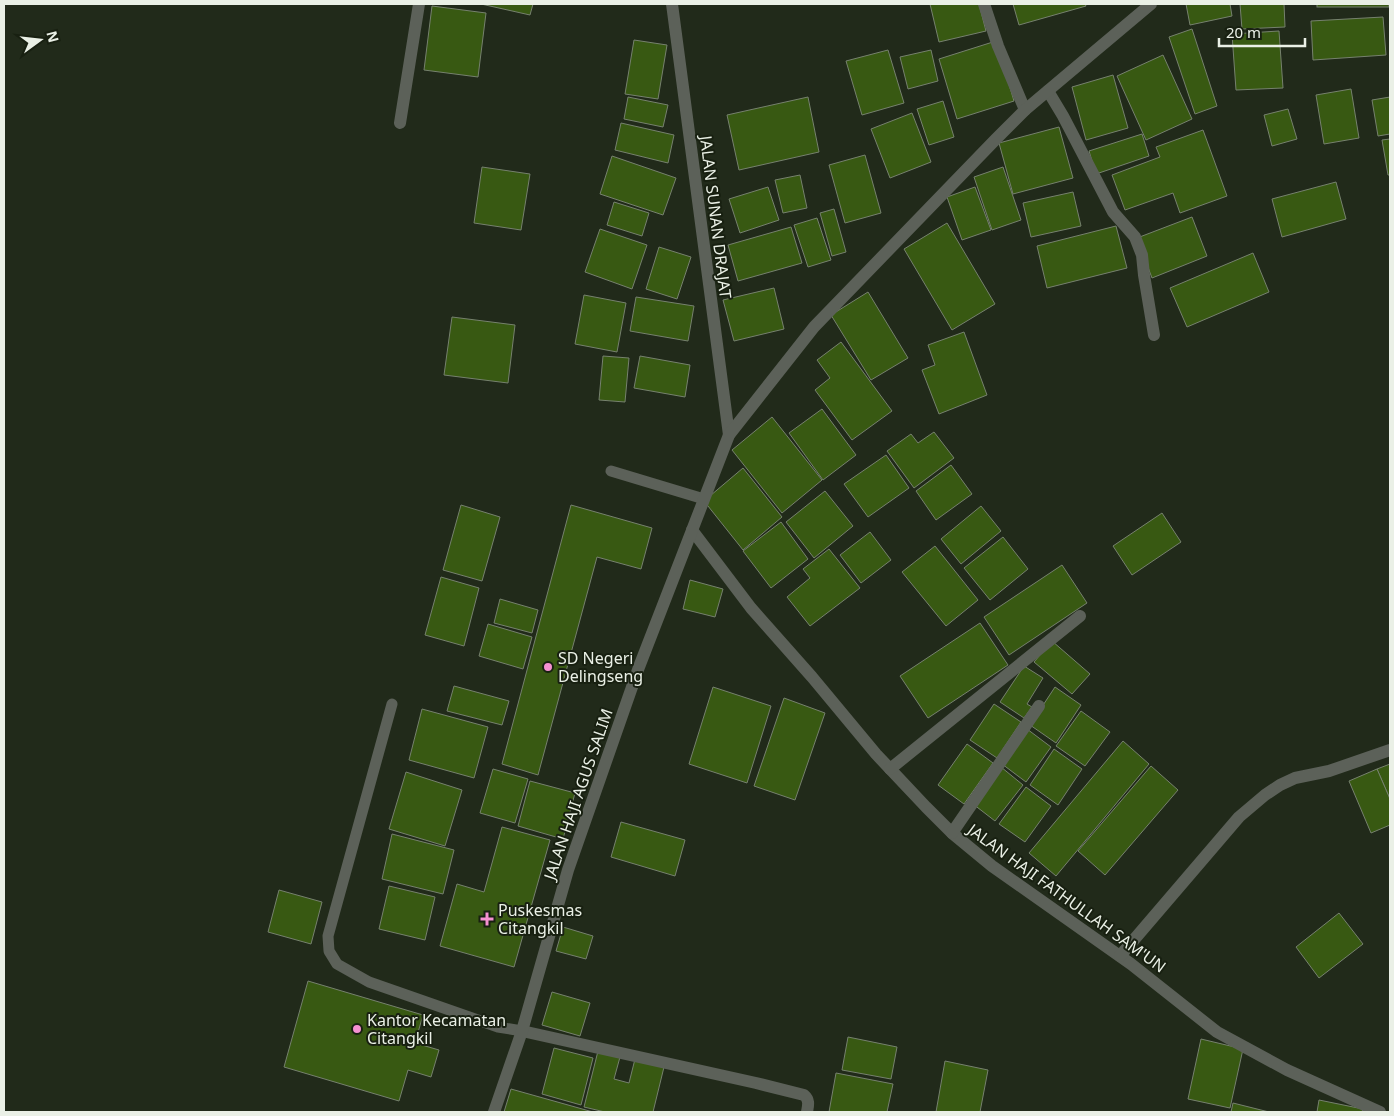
<svg xmlns="http://www.w3.org/2000/svg" width="1394" height="1116" font-family="'Noto Sans',sans-serif">
  <style>
    .building { fill: #385912; stroke: #76816e }
    .lines { fill: none; stroke-linecap: round; stroke-linejoin: round }
    .lane { stroke: #5c6159; stroke-width: 11 }
    .street { stroke: #5c6159; stroke-width: 12 }
    .poi-dot { fill: #f591d1; stroke: #182011; stroke-width: 2 }
    .labels { text-anchor: middle; dominant-baseline: central; stroke-width: 4; stroke-linejoin: round; paint-order: stroke }
    .street-label { font-size: 16px; fill: #eaf0e6; stroke: #182011 }
    .poi-label { font-size: 16px; fill: #eaf0e6; stroke: #182011; text-anchor: start }
  </style>
  <rect width="100%" height="100%" fill="#212a1a"/>
  <g class="building">
    <path d="M 481,4 L 533,4 L 530,15 Z"/>
    <path d="M 930,4 L 979,4 L 986,31 L 939,42 Z"/>
    <path d="M 1013,4 L 1085,4 L 1086,6 L 1019,25 Z"/>
    <path d="M 1186,4 L 1230,4 L 1232,16 L 1190,25 Z"/>
    <path d="M 1240,4 L 1284,4 L 1285,27 L 1242,29 Z"/>
    <rect x="1317" y="4" width="72" height="3"/>
    <path d="M 432,6 L 486,13 L 478,77 L 424,70 Z"/>
    <path d="M 1383,17 L 1386,55 L 1313,60 L 1311,21 Z"/>
    <path d="M 1192,29 L 1217,106 L 1195,114 L 1169,37 Z"/>
    <path d="M 1279,31 L 1283,88 L 1236,90 L 1232,34 Z"/>
    <path d="M 634,40 L 667,45 L 658,99 L 625,94 Z"/>
    <path d="M 996,41 L 1014,101 L 957,119 L 939,59 Z"/>
    <path d="M 888,50 L 904,103 L 862,115 L 846,61 Z"/>
    <path d="M 931,50 L 938,81 L 908,89 L 900,57 Z"/>
    <path d="M 1163,55 L 1192,119 L 1146,140 L 1117,76 Z"/>
    <path d="M 1113,75 L 1128,128 L 1086,140 L 1072,87 Z"/>
    <path d="M 1351,89 L 1359,138 L 1324,144 L 1316,95 Z"/>
    <path d="M 628,97 L 668,105 L 663,127 L 624,119 Z"/>
    <path d="M 808,97 L 819,152 L 739,170 L 727,115 Z"/>
    <path d="M 1390,97 L 1390,134 L 1378,136 L 1372,100 Z"/>
    <path d="M 943,101 L 954,137 L 929,145 L 917,109 Z"/>
    <path d="M 1288,109 L 1297,139 L 1272,146 L 1264,115 Z"/>
    <path d="M 912,113 L 931,162 L 890,178 L 871,129 Z"/>
    <path d="M 621,123 L 674,135 L 668,163 L 615,150 Z"/>
    <path d="M 1059,127 L 1073,178 L 1013,194 L 999,143 Z"/>
    <path d="M 1203,130 L 1227,196 L 1180,213 L 1173,193 L 1125,210 L 1112,175 L 1160,157 L 1156,147 Z"/>
    <path d="M 1142,134 L 1149,156 L 1096,174 L 1089,151 Z"/>
    <path d="M 1390,139 L 1390,175 L 1388,175 L 1382,140 Z"/>
    <path d="M 865,155 L 881,213 L 845,223 L 829,165 Z"/>
    <path d="M 612,156 L 676,178 L 663,215 L 600,194 Z"/>
    <path d="M 482,167 L 530,174 L 521,230 L 474,223 Z"/>
    <path d="M 1003,167 L 1021,220 L 992,230 L 974,177 Z"/>
    <path d="M 800,175 L 807,208 L 783,213 L 775,180 Z"/>
    <path d="M 1336,182 L 1346,219 L 1282,237 L 1272,199 Z"/>
    <path d="M 768,187 L 779,220 L 740,233 L 729,199 Z"/>
    <path d="M 975,187 L 991,230 L 962,240 L 947,197 Z"/>
    <path d="M 1073,192 L 1081,226 L 1031,237 L 1023,203 Z"/>
    <path d="M 614,202 L 649,213 L 642,236 L 607,225 Z"/>
    <path d="M 834,209 L 846,252 L 832,256 L 820,213 Z"/>
    <path d="M 1192,217 L 1207,256 L 1152,278 L 1137,238 Z"/>
    <path d="M 817,218 L 831,260 L 808,267 L 794,225 Z"/>
    <path d="M 947,223 L 995,304 L 952,330 L 904,249 Z"/>
    <path d="M 1116,226 L 1127,268 L 1047,288 L 1037,246 Z"/>
    <path d="M 791,227 L 802,263 L 738,281 L 728,245 Z"/>
    <path d="M 600,229 L 647,245 L 632,289 L 585,272 Z"/>
    <path d="M 659,247 L 691,257 L 677,299 L 646,289 Z"/>
    <path d="M 1253,253 L 1269,292 L 1187,327 L 1170,288 Z"/>
    <path d="M 774,288 L 784,329 L 734,341 L 723,300 Z"/>
    <path d="M 868,292 L 908,358 L 871,380 L 831,315 Z"/>
    <path d="M 584,295 L 626,303 L 617,352 L 575,344 Z"/>
    <path d="M 636,297 L 694,306 L 688,341 L 630,331 Z"/>
    <path d="M 452,317 L 515,325 L 508,383 L 444,375 Z"/>
    <path d="M 964,332 L 987,395 L 939,414 L 922,370 L 935,365 L 928,345 Z"/>
    <path d="M 841,342 L 892,411 L 852,440 L 815,390 L 830,378 L 817,360 Z"/>
    <path d="M 603,356 L 629,358 L 625,402 L 599,400 Z"/>
    <path d="M 640,356 L 690,365 L 685,397 L 634,388 Z"/>
    <path d="M 822,409 L 856,455 L 823,480 L 789,433 Z"/>
    <path d="M 772,417 L 822,480 L 782,513 L 732,450 Z"/>
    <path d="M 934,432 L 954,458 L 914,488 L 887,451 L 911,434 L 918,443 Z"/>
    <path d="M 886,455 L 909,488 L 868,517 L 844,484 Z"/>
    <path d="M 951,465 L 972,494 L 936,520 L 916,491 Z"/>
    <path d="M 743,468 L 782,517 L 743,550 L 704,501 Z"/>
    <path d="M 825,491 L 853,526 L 814,558 L 786,522 Z"/>
    <path d="M 461,505 L 500,517 L 482,581 L 443,570 Z"/>
    <path d="M 571,505 L 652,528 L 641,569 L 597,557 L 538,775 L 502,764 Z"/>
    <path d="M 981,506 L 1001,531 L 961,564 L 941,539 Z"/>
    <path d="M 1162,513 L 1181,542 L 1132,575 L 1113,546 Z"/>
    <path d="M 781,522 L 808,559 L 771,588 L 743,551 Z"/>
    <path d="M 870,532 L 891,560 L 861,583 L 840,555 Z"/>
    <path d="M 1003,537 L 1028,569 L 990,600 L 964,568 Z"/>
    <path d="M 935,546 L 978,600 L 946,626 L 902,572 Z"/>
    <path d="M 829,549 L 860,588 L 810,626 L 787,597 L 810,578 L 803,569 Z"/>
    <path d="M 1062,565 L 1087,603 L 1009,655 L 984,617 Z"/>
    <path d="M 441,577 L 479,588 L 464,646 L 425,635 Z"/>
    <path d="M 690,580 L 723,589 L 715,617 L 683,609 Z"/>
    <path d="M 500,599 L 538,610 L 532,633 L 494,623 Z"/>
    <path d="M 980,623 L 1008,665 L 928,718 L 900,676 Z"/>
    <path d="M 488,624 L 532,637 L 523,669 L 479,656 Z"/>
    <path d="M 1052,641 L 1090,674 L 1072,694 L 1034,662 Z"/>
    <path d="M 1024,666 L 1043,678 L 1027,704 L 1032,707 L 1024,718 L 1000,702 Z"/>
    <path d="M 454,686 L 509,701 L 502,725 L 447,711 Z"/>
    <path d="M 713,687 L 771,706 L 747,783 L 689,764 Z"/>
    <path d="M 1055,687 L 1081,705 L 1056,743 L 1030,725 Z"/>
    <path d="M 784,698 L 825,713 L 795,800 L 754,786 Z"/>
    <path d="M 994,704 L 1021,722 L 997,758 L 970,740 Z"/>
    <path d="M 422,709 L 488,727 L 474,778 L 409,760 Z"/>
    <path d="M 1081,711 L 1110,732 L 1085,766 L 1056,746 Z"/>
    <path d="M 1027,729 L 1051,747 L 1026,782 L 1002,764 Z"/>
    <path d="M 1123,741 L 1149,764 L 1056,876 L 1029,853 Z"/>
    <path d="M 967,744 L 993,763 L 964,804 L 938,785 Z"/>
    <path d="M 1054,749 L 1082,769 L 1058,805 L 1030,785 Z"/>
    <path d="M 1390,764 L 1390,799 L 1377,769 Z"/>
    <path d="M 1151,766 L 1178,790 L 1105,875 L 1078,851 Z"/>
    <path d="M 1001,767 L 1023,785 L 995,821 L 973,804 Z"/>
    <path d="M 493,769 L 528,779 L 515,823 L 480,813 Z"/>
    <path d="M 1377,769 L 1390,799 L 1390,825 L 1371,833 L 1349,781 Z"/>
    <path d="M 406,772 L 462,790 L 445,846 L 389,829 Z"/>
    <path d="M 530,781 L 575,793 L 563,839 L 518,826 Z"/>
    <path d="M 1026,787 L 1051,806 L 1025,842 L 999,824 Z"/>
    <path d="M 621,822 L 685,840 L 675,876 L 611,857 Z"/>
    <path d="M 502,827 L 550,840 L 514,967 L 440,946 L 457,884 L 484,892 Z"/>
    <path d="M 392,834 L 454,850 L 443,894 L 382,879 Z"/>
    <path d="M 389,886 L 435,897 L 425,940 L 379,929 Z"/>
    <path d="M 279,890 L 322,902 L 311,944 L 268,932 Z"/>
    <path d="M 1339,913 L 1363,944 L 1319,978 L 1296,947 Z"/>
    <path d="M 563,927 L 593,936 L 586,959 L 556,951 Z"/>
    <path d="M 308,981 L 423,1015 L 415,1043 L 439,1050 L 431,1077 L 408,1070 L 399,1101 L 284,1067 Z"/>
    <path d="M 552,992 L 590,1003 L 580,1036 L 542,1025 Z"/>
    <path d="M 848,1037 L 897,1047 L 891,1079 L 842,1070 Z"/>
    <path d="M 1201,1039 L 1243,1049 L 1230,1108 L 1188,1099 Z"/>
    <path d="M 554,1048 L 593,1058 L 581,1105 L 542,1094 Z"/>
    <path d="M 598,1051 L 620,1057 L 614,1079 L 629,1083 L 635,1059 L 664,1067 L 653,1112 L 605,1112 L 584,1107 Z"/>
    <path d="M 945,1061 L 988,1070 L 980,1112 L 936,1112 Z"/>
    <path d="M 836,1073 L 893,1084 L 887,1112 L 829,1112 Z"/>
    <path d="M 511,1089 L 593,1112 L 504,1112 Z"/>
    <path d="M 1319,1100 L 1363,1109 L 1362,1112 L 1317,1112 Z"/>
    <path d="M 1233,1103 L 1269,1112 L 1231,1112 Z"/>
  </g>
  <g class="lines">
    <g class="lane">
      <path d="M 611,471 L 704,499"/>
      <path d="M 392,704 L 328,936 L 329,951 L 337,964 L 369,982 L 498,1027 L 522,1031"/>
    </g>
    <g class="street">
      <path d="M 672,4 L 729,435"/>
      <path d="M 984,4 L 998,46 L 1025,110"/>
      <path d="M 1048,91 L 1063,116 L 1113,212 L 1135,237 L 1142,255 L 1144,275 L 1154,335"/>
      <path d="M 400,123 L 419,4"/>
      <path d="M 692,530 L 751,608 L 812,677 L 876,754 L 926,807 L 952,833 L 992,866 L 1131,964 L 1217,1032 L 1287,1070 L 1380,1112"/>
      <path d="M 890,769 L 1080,616"/>
      <path d="M 952,833 L 1039,706"/>
      <path d="M 1120,956 L 1239,817 L 1265,795 L 1280,785 L 1295,778 L 1329,771 L 1390,750"/>
      <path d="M 522,1031 L 756,1083 L 804,1095 C 810,1100 808,1106 807,1112"/>
      <path d="M 494,1112 L 522,1031 L 568,870 L 639,667 L 729,435 L 814,327 L 996,139 L 1025,110 L 1151,4"/>
    </g>
  </g>
  <g class="poi-dot">
    <circle cx="548" cy="667" r="5"/>
    <path d="M484.5 911.5h5v5h5v5h-5v5h-5v-5h-5v-5h5z"/>
    <circle cx="357" cy="1029" r="5"/>
  </g>
  <g class="labels">
    <g class="street-label">
      <text transform="translate(716 217) rotate(83)">JALAN SUNAN DRAJAT</text>
      <text transform="translate(578 794) rotate(-71)">JALAN HAJI AGUS SALIM</text>
      <text transform="translate(1067 898) rotate(36)">JALAN HAJI FATHULLAH SAM'UN</text>
    </g>
    <g class="poi-label">
      <text x="558" y="658">SD Negeri<tspan x="558" dy="18">Delingseng</tspan></text>
      <text x="498" y="910">Puskesmas<tspan x="498" dy="18">Citangkil</tspan></text>
      <text x="367" y="1020">Kantor Kecamatan<tspan x="367" dy="18">Citangkil</tspan></text>
    </g>
  </g>
  <rect width="1394" height="1116" fill="none" stroke="#eaf0e6" stroke-width="10"/>
  <g transform="translate(40 40) rotate(75)" stroke="#182011" stroke-width="4" paint-order="stroke">
  <path d="M0-4L9 19L0 12L-9 19Z" fill="#eaf0e6"/>
  <text y="-8" font-size="14" font-weight="bold" text-anchor="middle" fill="#eaf0e6">N</text>
  </g>
  <path d="M1219 38v8h86v-8" fill="none" stroke="#eaf0e6" stroke-width="2.5"/>
  <text x="1226" y="38" font-size="15" fill="#eaf0e6" stroke="#182011" stroke-width="4" paint-order="stroke">20 m</text>
</svg>
